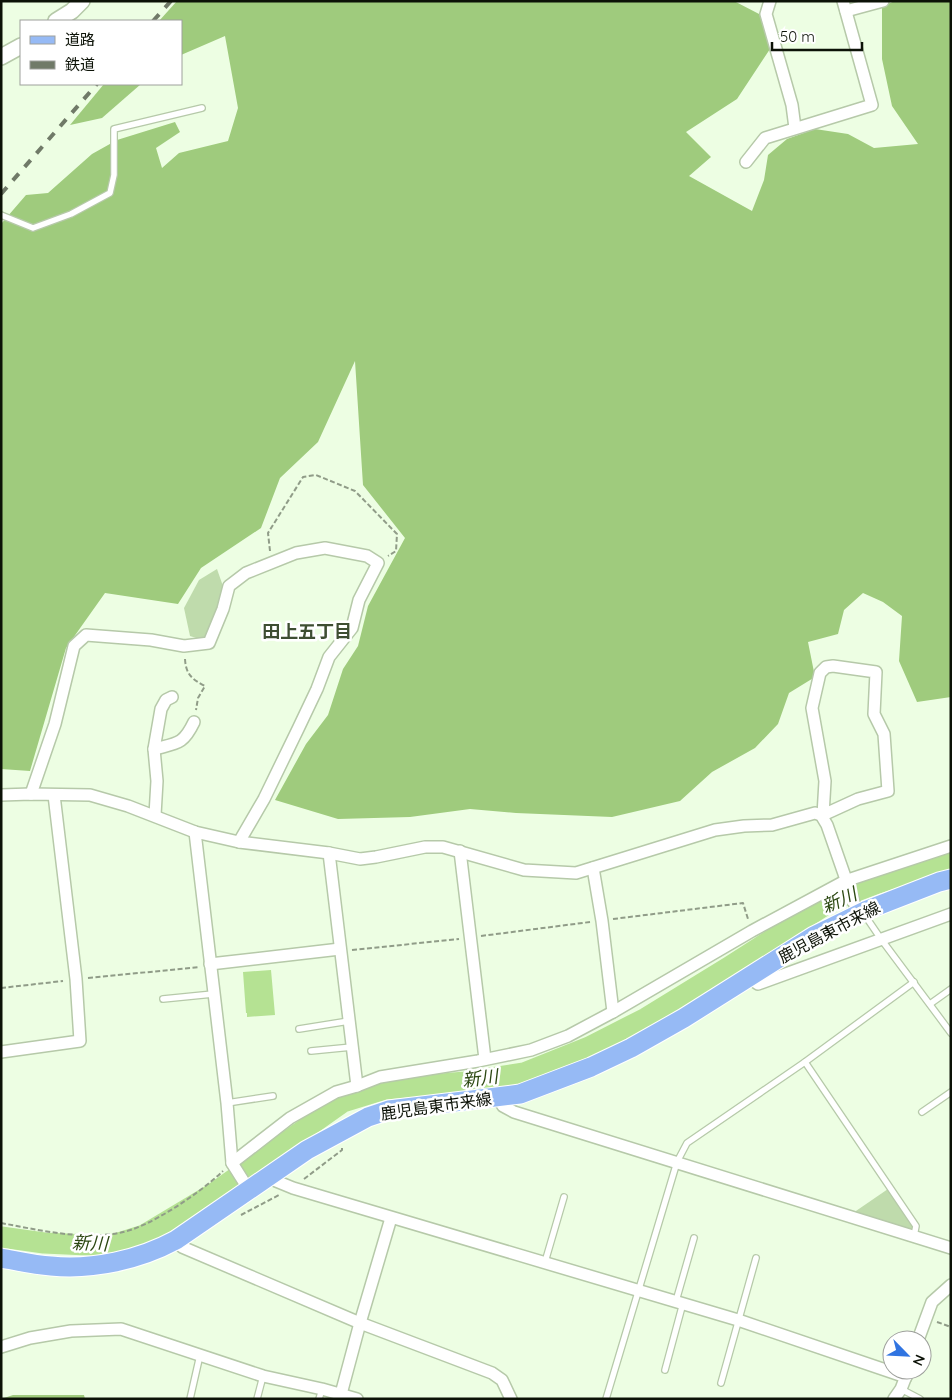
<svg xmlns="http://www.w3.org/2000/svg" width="952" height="1400" font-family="Quicksand,'Noto Sans JP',sans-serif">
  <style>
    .green { fill: #bfdbac }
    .forest { fill: #9fcb7d }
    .water { fill: #b5e293 }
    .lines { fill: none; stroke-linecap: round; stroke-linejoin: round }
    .river { stroke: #b5e293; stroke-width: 21 }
    .service-casing { stroke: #b6c9a9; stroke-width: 8 }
    .minor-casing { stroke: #b6c9a9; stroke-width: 14 }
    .tertiary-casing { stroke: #b6c9a9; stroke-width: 18 }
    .primary-casing { stroke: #fff; stroke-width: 21 }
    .path { stroke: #909c88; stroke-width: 2; stroke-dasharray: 5 2.5; stroke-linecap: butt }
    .service { stroke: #fff; stroke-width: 5.5 }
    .minor { stroke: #fff; stroke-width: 11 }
    .tertiary { stroke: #fff; stroke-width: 15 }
    .primary { stroke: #96baf5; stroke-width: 19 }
    .rail { stroke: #707a68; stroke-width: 4; stroke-dasharray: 9 9; stroke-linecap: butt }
    .labels { text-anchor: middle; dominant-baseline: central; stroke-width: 5; stroke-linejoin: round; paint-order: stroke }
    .street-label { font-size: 16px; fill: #0c1207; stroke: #fff }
    .neighbourhood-label { font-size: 18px; font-weight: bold; fill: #3e4e32; stroke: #fff }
    .water-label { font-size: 18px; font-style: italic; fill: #2c4812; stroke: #fff }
  </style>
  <rect width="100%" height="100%" fill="#edfee3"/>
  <g class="green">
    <path d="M 217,569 L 224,589 L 206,641 L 190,636 L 184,608 L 199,580 Z"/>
    <path d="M 888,1189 L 914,1227 L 913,1231 L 853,1213 Z"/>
  </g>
  <g class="forest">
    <path d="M 177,1 L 734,1 L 761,15 L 770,49 L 737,99 L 686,132 L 711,157 L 689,176 L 752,211 L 764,180 L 768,155 L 787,139 L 815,129 L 848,134 L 874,148 L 918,144 L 892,106 L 882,59 L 882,6 L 895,1 L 951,1 L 951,697 L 917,702 L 899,661 L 902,616 L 883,602 L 863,593 L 844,610 L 838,634 L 808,642 L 815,677 L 789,693 L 778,724 L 755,748 L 712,772 L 680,801 L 612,817 L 516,813 L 470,809 L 410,817 L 338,819 L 275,800 L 306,744 L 328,715 L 343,669 L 358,646 L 368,606 L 405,538 L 363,485 L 355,361 L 318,442 L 280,478 L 261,528 L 201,568 L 178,604 L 105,593 L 66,648 L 30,771 L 1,769 L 1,224 L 26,195 L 48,193 L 92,154 L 117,140 L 175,122 L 180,132 L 156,148 L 162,168 L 179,153 L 228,141 L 238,108 L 225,36 L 181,55 L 181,21 L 159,21 Z"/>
    <path d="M 104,84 L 141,84 L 102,118 L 70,125 Z"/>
    <path d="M 13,1395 L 84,1395 L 85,1399 L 1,1399 Z"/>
  </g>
  <path class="water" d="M 271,970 L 275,1015 L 247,1017 L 247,1013 L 246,1013 L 243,972 Z"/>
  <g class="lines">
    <path class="river" d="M 1,1237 L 44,1243 L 109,1246 L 144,1235 L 214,1193 L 343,1102 L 385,1089 L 465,1082 L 524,1073 L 589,1047 L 646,1018 L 729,967 L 833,900 L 878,883 L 951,859"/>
    <g class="service-casing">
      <g id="service">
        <path d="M 1,215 L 33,228 L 71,214 L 110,193 L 114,175 L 114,129 L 202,108"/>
        <path d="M 864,914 L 881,939 L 951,1033"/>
        <path d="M 163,999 L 213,994"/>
        <path d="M 930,1004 L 951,989"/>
        <path d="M 299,1029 L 349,1021"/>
        <path d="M 311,1051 L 352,1047"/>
        <path d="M 805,1062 L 916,1226 L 914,1236"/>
        <path d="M 227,1103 L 273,1096"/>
        <path d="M 922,1112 L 951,1092"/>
        <path d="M 545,1262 L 564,1197"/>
        <path d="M 676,1301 L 694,1238"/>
        <path d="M 665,1370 L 683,1303"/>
        <path d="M 721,1383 L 756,1258"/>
        <path d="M 901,1389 L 920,1399"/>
        <path d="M 190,1399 L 200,1355"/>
        <path d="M 257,1399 L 263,1376"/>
        <path d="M 319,1399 L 322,1389"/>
        <path d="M 606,1399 L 677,1162 L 687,1143 L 805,1062 L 914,982"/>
      </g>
    </g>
    <g class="minor-casing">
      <g id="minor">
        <path d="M 770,1 L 766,14 L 792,105 L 795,128"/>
        <path d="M 846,11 L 883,1"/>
        <path d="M 746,162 L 765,138 L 872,105 L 843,1"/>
        <path d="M 154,749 C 177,743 183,745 194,722"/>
        <path d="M 31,794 L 55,724 L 74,646 L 86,635 L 151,640 L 184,646 L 209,643 L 223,609 L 229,586 L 246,573 L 296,553 L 325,548 L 367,556 L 378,563 L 359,600 L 352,628 L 329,657 L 317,689 L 298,729 L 264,799 L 239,842"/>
        <path d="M 1,795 L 31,794 L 90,795 L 128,806 L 195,832 L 239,842 L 329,853 L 360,859 L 376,857 L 425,847 L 443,847 L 524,870 L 576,873 L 715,830 L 744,826 L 772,825 L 815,813 L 821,815 L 827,825 L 858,914"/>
        <path d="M 155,815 L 157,781 L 154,749 L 161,709 L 166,700 L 172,697"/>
        <path d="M 821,815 L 823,815 L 858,799 L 888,791 L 884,734 L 874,714 L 876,672 L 833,666 L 826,667 L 820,673 L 812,708 L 825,781 L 823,815"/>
        <path d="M 195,832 L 227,1103 L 232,1163 L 249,1190"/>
        <path d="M 460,851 L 485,1059"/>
        <path d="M 329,853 L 357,1086"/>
        <path d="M 593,868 L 602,921 L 613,1012"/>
        <path d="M 210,964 L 340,949"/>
        <path d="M 748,977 L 758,984 L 951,914"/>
        <path d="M 1,1052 L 80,1041 L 76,979 L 54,795"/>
        <path d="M 498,1098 L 503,1106 L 514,1112 L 951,1248"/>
        <path d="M 232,1163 L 290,1118 L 336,1092 L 357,1086 L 380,1077 L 478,1061 L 531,1050 L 568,1036 L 613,1012 L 752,931 L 845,881 L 951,846"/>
        <path d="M 271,1173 L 276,1181 L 293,1188 L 738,1320 L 906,1377"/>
        <path d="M 176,1240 L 182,1247 L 360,1323 L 492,1373 L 502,1380 L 511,1399"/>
        <path d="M 918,1340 L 932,1302 L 951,1285"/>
        <path d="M 1,1347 L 30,1338 L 71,1331 L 121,1329 L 263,1376 L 322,1389 L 357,1399"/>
        <path d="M 341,1394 L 360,1323 L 391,1218"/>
        <path d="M 894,1399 L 901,1389 L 908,1371"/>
      </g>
    </g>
    <g class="tertiary-casing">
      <g id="tertiary">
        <path d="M 56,21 L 72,11 L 82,1"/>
        <path d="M 1,57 L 21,46"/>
      </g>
    </g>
    <g class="primary-casing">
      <path id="primary" d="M 1,1258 C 18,1261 35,1265 51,1266 C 93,1270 139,1260 176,1240 L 307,1150 L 368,1117 L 389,1110 L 520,1094 L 591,1067 L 631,1048 L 684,1018 L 814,936 L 867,910 L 939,882 L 951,879"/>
    </g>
    <g class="path">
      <path d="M 270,551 L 268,533 L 303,477 L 316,475 L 355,491 L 397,534 L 396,551 L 388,556"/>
      <path d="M 185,659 C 186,675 192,679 205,686 L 198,698 L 196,710"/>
      <path d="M 613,919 L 743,903 L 748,919"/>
      <path d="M 481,936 L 590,922"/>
      <path d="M 352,950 L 459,939"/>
      <path d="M 88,978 L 200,967"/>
      <path d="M 1,988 L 63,981"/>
      <path d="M 480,1073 L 482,1083"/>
      <path d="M 304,1179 L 342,1150 L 342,1148"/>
      <path d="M 241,1215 L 279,1195"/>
      <path d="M 1,1223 C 39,1230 80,1240 119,1233 C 149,1228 200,1193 223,1171"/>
      <path d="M 937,1322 L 951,1327"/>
    </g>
    <use href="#service" class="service"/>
    <use href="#minor" class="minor"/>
    <use href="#tertiary" class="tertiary"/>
    <use href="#primary" class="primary"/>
    <g class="rail">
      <path d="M 153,21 L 171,1"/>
      <path d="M 1,194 L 97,84"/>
    </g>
  </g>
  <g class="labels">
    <g class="street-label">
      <text transform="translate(829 932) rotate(-28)">鹿児島東市来線</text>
      <text transform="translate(436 1106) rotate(-8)">鹿児島東市来線</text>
    </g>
    <g class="neighbourhood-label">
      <text x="307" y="631">田上五丁目</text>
    </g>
    <g class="water-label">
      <text transform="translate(839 900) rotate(-24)">新川</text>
      <text transform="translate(480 1078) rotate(-7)">新川</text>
      <text transform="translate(90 1243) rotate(2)">新川</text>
    </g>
  </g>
  <rect width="952" height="1400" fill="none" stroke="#0c1207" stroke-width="5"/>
  <rect x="20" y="20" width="162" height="65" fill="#ffffff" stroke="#9ea09c"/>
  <rect x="30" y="36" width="25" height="8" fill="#96baf5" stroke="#9ea09c"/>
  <text x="65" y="45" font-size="15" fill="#0c1207">道路</text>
  <rect x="30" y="61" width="25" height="8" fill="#707a68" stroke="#9ea09c"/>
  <text x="65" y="70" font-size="15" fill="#0c1207">鉄道</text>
  <g transform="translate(907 1355) rotate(114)"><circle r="24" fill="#ffffff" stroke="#9ea09c"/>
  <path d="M0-4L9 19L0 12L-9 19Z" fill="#3074e1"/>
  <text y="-8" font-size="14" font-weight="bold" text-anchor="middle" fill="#0c1207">N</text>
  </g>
  <path d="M772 42v8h90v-8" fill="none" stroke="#0c1207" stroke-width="2.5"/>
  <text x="780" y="42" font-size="15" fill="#0c1207" stroke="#ffffff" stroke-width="4" paint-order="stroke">50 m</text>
</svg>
